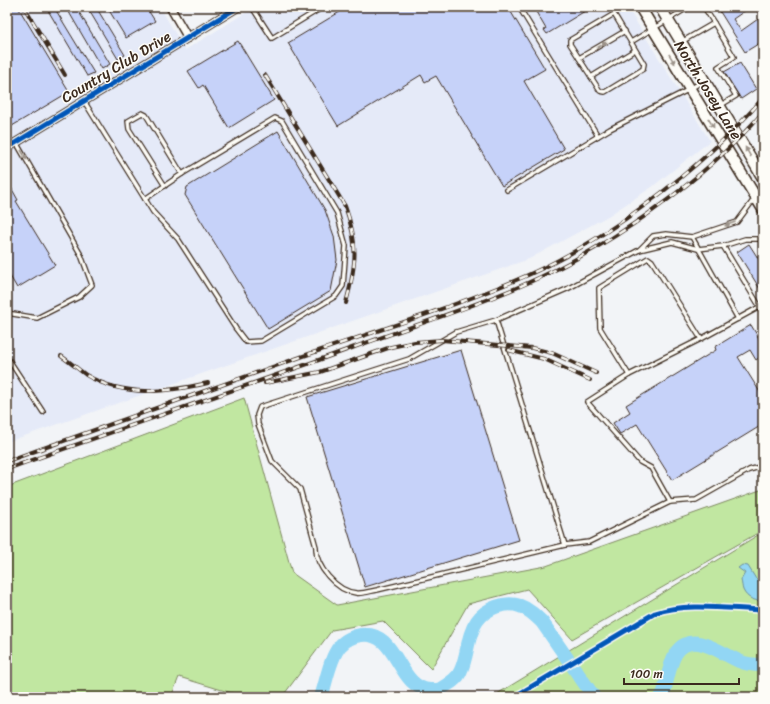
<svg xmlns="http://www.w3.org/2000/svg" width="770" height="704" font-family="Sriracha,sans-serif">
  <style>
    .built { fill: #e5eaf8 }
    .green { fill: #c1e7a1; stroke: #7e8860 }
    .water { fill: #92d6f4; stroke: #6f919e }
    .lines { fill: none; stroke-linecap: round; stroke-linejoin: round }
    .river { stroke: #92d6f4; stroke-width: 14 }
    .building { fill: #c6d2f9; stroke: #3b2a1e }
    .service-casing { stroke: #3b2a1e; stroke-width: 6 }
    .minor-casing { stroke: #3b2a1e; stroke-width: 10 }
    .secondary-casing { stroke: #3b2a1e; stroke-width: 13 }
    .service { stroke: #fdfcf7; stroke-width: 3.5 }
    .minor { stroke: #fdfcf7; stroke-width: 7 }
    .secondary { stroke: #fdfcf7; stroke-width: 10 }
    .rail-casing { stroke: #3b2a1e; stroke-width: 4 }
    .rail { stroke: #fdfcf7; stroke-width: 2.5; stroke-dasharray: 8; stroke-linecap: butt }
    .cycleway-casing { stroke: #fdfcf7; stroke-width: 8 }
    .cycleway { stroke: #0057b8; stroke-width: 5 }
    .oneway { fill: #9c938a }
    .labels { text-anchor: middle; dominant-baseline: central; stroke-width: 3; stroke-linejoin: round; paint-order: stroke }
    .street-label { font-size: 15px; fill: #3b2a1e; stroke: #fdfcf7 }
  </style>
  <rect width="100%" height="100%" fill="#f2f4f7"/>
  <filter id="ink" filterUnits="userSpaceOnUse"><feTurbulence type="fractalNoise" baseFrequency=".025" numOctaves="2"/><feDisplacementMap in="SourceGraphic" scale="8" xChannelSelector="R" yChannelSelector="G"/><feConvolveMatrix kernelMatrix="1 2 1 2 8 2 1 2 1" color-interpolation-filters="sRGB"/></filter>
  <g filter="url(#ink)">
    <path class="built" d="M 7,7 L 160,7 L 185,50 L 255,7 L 627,7 L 710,141 L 652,187 L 608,216 L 529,259 L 7,442 Z"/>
    <g class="green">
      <path d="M 244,398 L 292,573 L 337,605 L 546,566 L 763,489 L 763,530 L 572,639 L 527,589 L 468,604 L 431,669 L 383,621 L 332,630 L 282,697 L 245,697 L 179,677 L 171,697 L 7,697 L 7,487 Z"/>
      <path d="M 763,532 L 763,697 L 492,697 Z"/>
    </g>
    <path class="water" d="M 742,565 L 748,566 L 756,579 L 763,583 L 763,601 C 755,601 747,599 743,590 C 742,587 742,584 741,580 L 745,573 L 738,568 Z"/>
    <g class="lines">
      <g class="river">
        <path d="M 321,697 C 326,683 330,657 340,646 C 345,640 354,636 361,635 C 398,630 397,688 430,690 C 435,690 438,691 442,688 C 449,684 458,679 461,670 C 468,655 467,635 477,621 C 486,608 505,601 520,606 C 529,609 536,616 542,622 L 594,697"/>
        <path d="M 661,697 L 664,692 C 667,681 670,662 676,653 C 692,629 720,653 739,661 C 745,664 756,665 763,665"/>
      </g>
    </g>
    <g class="building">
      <path d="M 7,7 L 18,7 L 69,92 L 7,129 Z"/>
      <path d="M 46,7 L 54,7 L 94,73 L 87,76 Z"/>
      <path d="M 66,7 L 76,7 L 110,64 L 102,69 Z"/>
      <path d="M 87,7 L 96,7 L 125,55 L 118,59 Z"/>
      <path d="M 107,7 L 146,7 L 155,21 L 126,38 Z"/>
      <path d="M 348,7 L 508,7 L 545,69 L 524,81 L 564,149 L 502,186 L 436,76 L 425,82 L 421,75 L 338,126 L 288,43 Z"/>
      <path d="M 536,7 L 589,7 L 590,8 L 547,34 L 544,30 L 546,29 L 535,10 L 537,9 Z"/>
      <path d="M 717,7 L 743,7 L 746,10 L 733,19 L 741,31 L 758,19 L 763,27 L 763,41 L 745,52 Z"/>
      <path d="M 238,41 L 274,100 L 229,128 L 203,85 L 199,88 L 188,71 Z"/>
      <path d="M 740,63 L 756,89 L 741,99 L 724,72 Z"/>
      <path d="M 278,131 L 325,210 L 334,236 L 337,260 L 331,291 L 268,329 L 185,195 L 187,187 Z"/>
      <path d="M 9,177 L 11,180 L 8,182 L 18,200 L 16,201 L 55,265 L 17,288 L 7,271 L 7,178 Z"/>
      <path d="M 749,244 L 763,266 L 763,288 L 760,289 L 737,252 Z"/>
      <path d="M 751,325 L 763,345 L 763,355 L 756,360 L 750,350 L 738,357 L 763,397 L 763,421 L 761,422 L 762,425 L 672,480 L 637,424 L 620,434 L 613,423 L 630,412 L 626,405 L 716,350 L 715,347 Z"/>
      <path d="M 461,350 L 519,540 L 365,587 L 307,397 Z"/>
    </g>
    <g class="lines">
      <g class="service-casing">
        <g id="service">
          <path d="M 252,7 L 272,38 L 323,7"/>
          <path d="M 519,7 L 598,136"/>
          <path d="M 704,7 L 714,23"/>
          <path d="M 614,14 L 644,64 L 643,69 L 605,92 L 600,91 L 570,44 L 570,40 Z"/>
          <path d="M 683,41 L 714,23 L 734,57 L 718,67 L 736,96 L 721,105"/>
          <path d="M 631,42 L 689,7"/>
          <path d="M 579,58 L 625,31"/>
          <path d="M 591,77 L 635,50"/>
          <path d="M 84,101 L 153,212 L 178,239 L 236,329 L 246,342 L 261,341 L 336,296 L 343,286 L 346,246 L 337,213 L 282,121 L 275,118 L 182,174"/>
          <path d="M 507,190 L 610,129 L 690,89 L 703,81"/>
          <path d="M 755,198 L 737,222 L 692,237 L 666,234 L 653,236 L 639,250 L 672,242 L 698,249 L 723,246 L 745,239 L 763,239"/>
          <path d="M 145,199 L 182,174 L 146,115 L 142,113 L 128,121 L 129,129 L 165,186"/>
          <path d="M 692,237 L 738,319"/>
          <path d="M 723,246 L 760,307"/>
          <path d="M 639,250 L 567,289 L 496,320 L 565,545 L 589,542 L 670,502"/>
          <path d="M 7,313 L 37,318 L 79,297 L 92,285 L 81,255 L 16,142"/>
          <path d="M 496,320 L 456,332 L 409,359 L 260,407 L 257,415 L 258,424 L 272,461 L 300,489 L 316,547 C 315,566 336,591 356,593 C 362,594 371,591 377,590 L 565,545"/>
          <path d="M 701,339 L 629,375 L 600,328 L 599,288 L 648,258 L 652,261 L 701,339 L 763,305"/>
          <path d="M 7,357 L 43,412"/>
          <path d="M 629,375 L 587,402 L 640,462 L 651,468 L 670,502 L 696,500 L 749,470 L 763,466"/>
        </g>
      </g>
      <g class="minor-casing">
        <g id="minor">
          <path d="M 170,7 L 188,38"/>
          <path d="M 7,148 L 238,7"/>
        </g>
      </g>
      <g class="secondary-casing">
        <g id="secondary">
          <path d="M 640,7 L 763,209"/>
          <path d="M 660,7 L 763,178"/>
        </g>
      </g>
      <use href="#service" class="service"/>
      <use href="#minor" class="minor"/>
      <use href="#secondary" class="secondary"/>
      <g class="rail-casing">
        <g id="rail">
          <path d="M 24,7 L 65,75"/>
          <path d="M 265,75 L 345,206 C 359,245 356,265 346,303"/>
          <path d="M 508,350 L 544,359 L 590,380"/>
          <path d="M 61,356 C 70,362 78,369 86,375 C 125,398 167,392 208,383"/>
          <path d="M 265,383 L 320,372 L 391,347 L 415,342 L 442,340 L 532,348 L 552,353 L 596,373"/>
          <path d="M 7,461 C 108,425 208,390 309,354 C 377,331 447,309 514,281 C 600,246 702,169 763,98"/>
          <path d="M 7,469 C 122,428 237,390 352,348 C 409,327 468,309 523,285 C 608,248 703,182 763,112"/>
        </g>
      </g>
      <use href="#rail" class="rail"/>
      <g class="cycleway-casing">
        <g id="cycleway">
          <path d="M 7,148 L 238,7"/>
          <path d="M 514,697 L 655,613 C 687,602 729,609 763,610"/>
        </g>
      </g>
      <use href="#cycleway" class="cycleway"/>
    </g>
    <defs><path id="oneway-solid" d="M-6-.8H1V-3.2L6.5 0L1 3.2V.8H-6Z"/></defs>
    <g class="oneway">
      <use href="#oneway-solid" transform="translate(602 45) rotate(-30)"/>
      <use href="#oneway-solid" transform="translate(672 59) rotate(58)"/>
      <use href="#oneway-solid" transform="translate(711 123) rotate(58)"/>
      <use href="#oneway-solid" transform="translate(748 152) rotate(-120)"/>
      <use href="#oneway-solid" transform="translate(24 155) rotate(60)"/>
      <use href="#oneway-solid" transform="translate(730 224) rotate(160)"/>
    </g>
  </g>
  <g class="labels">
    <g class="street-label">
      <text transform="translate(116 67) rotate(-31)">Country Club Drive</text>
      <text transform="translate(708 90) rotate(58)">North Josey Lane</text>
    </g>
  </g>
  <rect width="770" height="704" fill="none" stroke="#fdfcf7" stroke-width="24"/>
  <rect x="12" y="12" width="746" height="680" fill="none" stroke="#3b2a1e" stroke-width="1.5" filter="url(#ink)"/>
  <path d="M624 678v6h115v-6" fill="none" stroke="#3b2a1e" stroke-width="2"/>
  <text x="630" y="678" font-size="12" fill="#3b2a1e" stroke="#fdfcf7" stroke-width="3" paint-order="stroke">100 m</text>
</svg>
